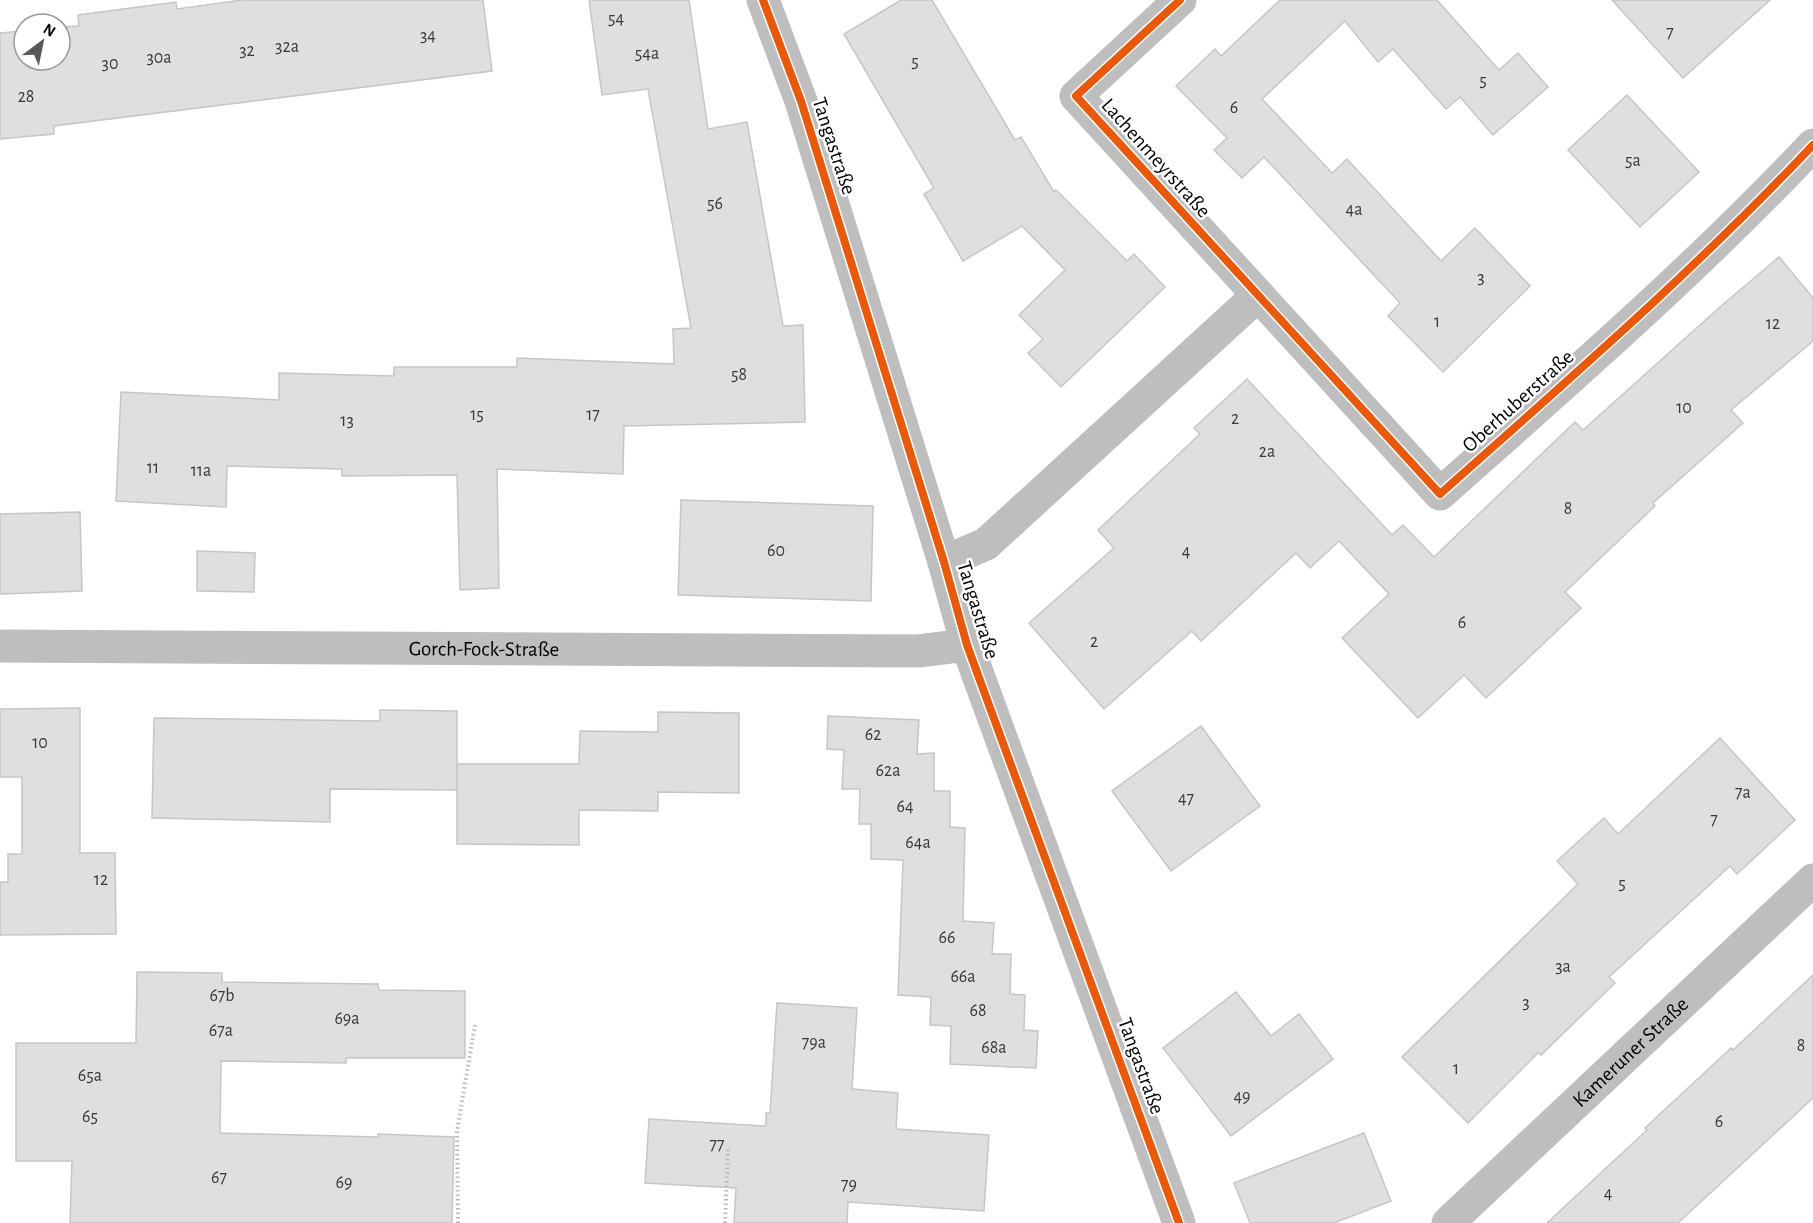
<svg xmlns="http://www.w3.org/2000/svg" width="1813" height="1223" font-family="'Alegreya Sans',sans-serif">
  <style>
    .building { fill: #dfdfdf; stroke: #c6c6c6; stroke-width: 1.5 }
    .lines { fill: none; stroke-linecap: round; stroke-linejoin: round }
    .path { stroke: #b9b9b9; stroke-width: 4; stroke-dasharray: 1.5 3; stroke-linecap: butt }
    .minor { stroke: #bebebe; stroke-width: 33 }
    .cycleway-casing { stroke: #fff; stroke-width: 11 }
    .cycleway { stroke: #e8590c; stroke-width: 8 }
    .labels { text-anchor: middle; dominant-baseline: central; stroke-width: 5; stroke-linejoin: round; paint-order: stroke }
    .number-label { font-size: 18px; fill: #383838 }
    .street-label { font-size: 21px; fill: #000; stroke: #fff }
  </style>
  <rect width="100%" height="100%" fill="#fff"/>
  <g class="building">
    <path d="M 242,0 L 483,0 L 492,71 L 54,126 L 54,134 L 0,139 L 0,33 L 24,31 L 24,60 L 60,60 L 60,27 L 79,26 L 78,15 L 176,2 L 177,9 Z"/>
    <path d="M 589,0 L 689,0 L 708,129 L 747,122 L 783,326 L 803,325 L 805,422 L 624,426 L 623,474 L 497,469 L 499,588 L 460,590 L 457,475 L 342,476 L 342,469 L 227,466 L 226,507 L 116,501 L 121,392 L 279,400 L 279,373 L 394,376 L 394,367 L 517,367 L 517,358 L 674,364 L 673,329 L 691,328 L 648,89 L 602,95 Z"/>
    <path d="M 901,0 L 932,0 L 1015,140 L 1021,137 L 1054,192 L 1056,190 L 1127,261 L 1134,254 L 1165,287 L 1061,387 L 1028,353 L 1043,339 L 1019,315 L 1065,270 L 1022,226 L 963,261 L 924,194 L 934,188 L 844,34 Z"/>
    <path d="M 1280,0 L 1437,0 L 1499,70 L 1518,53 L 1548,87 L 1493,135 L 1460,97 L 1446,109 L 1393,49 L 1378,62 L 1345,21 L 1262,99 L 1332,173 L 1347,159 L 1441,261 L 1475,228 L 1530,286 L 1443,372 L 1388,316 L 1400,303 L 1264,157 L 1242,178 L 1214,150 L 1227,138 L 1176,86 L 1215,49 L 1221,56 Z"/>
    <path d="M 1612,0 L 1770,0 L 1683,78 Z"/>
    <path d="M 1627,95 L 1699,172 L 1640,227 L 1568,150 Z"/>
    <path d="M 1779,257 L 1813,298 L 1813,341 L 1731,410 L 1743,423 L 1653,503 L 1655,506 L 1565,592 L 1581,608 L 1486,698 L 1464,675 L 1418,718 L 1342,638 L 1389,594 L 1339,541 L 1310,568 L 1296,553 L 1201,641 L 1192,631 L 1104,709 L 1029,623 L 1114,548 L 1098,530 L 1200,434 L 1194,428 L 1247,379 L 1392,535 L 1403,525 L 1434,557 L 1575,422 L 1583,430 L 1720,307 Z"/>
    <path d="M 681,500 L 873,506 L 871,601 L 678,595 Z"/>
    <path d="M 80,512 L 82,591 L 0,594 L 0,514 Z"/>
    <path d="M 197,551 L 255,553 L 254,592 L 197,591 Z"/>
    <path d="M 80,708 L 80,853 L 115,853 L 116,934 L 0,935 L 0,882 L 8,882 L 8,854 L 22,854 L 22,777 L 0,777 L 0,709 Z"/>
    <path d="M 380,710 L 457,711 L 457,790 L 330,789 L 330,822 L 152,818 L 154,718 L 380,721 Z"/>
    <path d="M 658,712 L 739,713 L 739,793 L 658,792 L 658,811 L 579,810 L 579,845 L 457,844 L 457,764 L 579,764 L 580,731 L 658,732 Z"/>
    <path d="M 828,716 L 919,720 L 917,754 L 934,753 L 934,791 L 950,791 L 950,827 L 965,828 L 963,921 L 994,923 L 992,954 L 1011,954 L 1010,994 L 1025,995 L 1024,1030 L 1038,1031 L 1036,1068 L 950,1064 L 951,1026 L 930,1025 L 931,997 L 898,995 L 903,860 L 871,859 L 871,824 L 859,824 L 860,789 L 842,789 L 844,750 L 827,749 Z"/>
    <path d="M 1201,726 L 1260,806 L 1171,871 L 1112,791 Z"/>
    <path d="M 1720,738 L 1795,820 L 1737,874 L 1730,866 L 1609,977 L 1615,983 L 1541,1055 L 1538,1053 L 1468,1123 L 1402,1057 L 1578,884 L 1557,861 L 1604,818 L 1618,834 Z"/>
    <path d="M 137,972 L 222,973 L 222,982 L 378,984 L 379,990 L 465,991 L 465,1058 L 346,1058 L 346,1063 L 221,1061 L 220,1133 L 378,1137 L 378,1134 L 454,1137 L 452,1223 L 70,1223 L 72,1161 L 16,1161 L 16,1043 L 136,1043 Z"/>
    <path d="M 1813,975 L 1813,1098 L 1678,1223 L 1547,1223 L 1647,1130 L 1645,1128 L 1731,1048 L 1733,1050 Z"/>
    <path d="M 1236,992 L 1271,1036 L 1299,1014 L 1333,1059 L 1231,1136 L 1163,1048 Z"/>
    <path d="M 777,1003 L 857,1008 L 852,1089 L 898,1093 L 896,1129 L 989,1135 L 984,1211 L 848,1202 L 847,1223 L 734,1223 L 736,1188 L 645,1183 L 649,1119 L 766,1126 L 766,1113 L 770,1113 Z"/>
    <path d="M 1364,1133 L 1391,1201 L 1334,1223 L 1250,1223 L 1234,1183 Z"/>
  </g>
  <g class="lines">
    <g class="path">
      <path d="M 458,1223 L 457,1131 L 475,1025"/>
      <path d="M 725,1223 L 728,1149"/>
    </g>
    <g class="minor">
      <path d="M 763,0 L 801,101 L 944,562 L 967,645 L 1179,1223"/>
      <path d="M 1180,0 L 1076,96 L 1440,494 C 1567,381 1696,269 1813,145"/>
      <path d="M 944,562 L 986,544 L 1257,296"/>
      <path id="s1" d="M 0,646 L 918,651 L 967,645"/>
      <path id="s2" d="M 1448,1223 L 1813,880"/>
    </g>
    <g class="cycleway-casing">
      <g id="cycleway">
        <path d="M 763,0 L 801,101 L 944,562 L 967,645 L 1179,1223"/>
        <path d="M 1180,0 L 1076,96 L 1440,494 C 1567,381 1696,269 1813,145"/>
      </g>
    </g>
    <use href="#cycleway" class="cycleway"/>
  </g>
  <g class="labels">
    <g class="number-label">
      <text x="616" y="19">54</text>
      <text x="1670" y="33">7</text>
      <text x="428" y="36">34</text>
      <text x="287" y="47">32a</text>
      <text x="247" y="51">32</text>
      <text x="647" y="54">54a</text>
      <text x="159" y="58">30a</text>
      <text x="915" y="62">5</text>
      <text x="110" y="64">30</text>
      <text x="1483" y="81">5</text>
      <text x="26" y="97">28</text>
      <text x="1234" y="108">6</text>
      <text x="1633" y="161">5a</text>
      <text x="715" y="204">56</text>
      <text x="1354" y="210">4a</text>
      <text x="1481" y="278">3</text>
      <text x="1437" y="322">1</text>
      <text x="1773" y="324">12</text>
      <text x="739" y="375">58</text>
      <text x="1684" y="408">10</text>
      <text x="477" y="415">15</text>
      <text x="593" y="415">17</text>
      <text x="1235" y="419">2</text>
      <text x="347" y="421">13</text>
      <text x="1267" y="452">2a</text>
      <text x="153" y="468">11</text>
      <text x="201" y="471">11a</text>
      <text x="1568" y="509">8</text>
      <text x="776" y="551">60</text>
      <text x="1186" y="552">4</text>
      <text x="1462" y="623">6</text>
      <text x="1094" y="642">2</text>
      <text x="873" y="735">62</text>
      <text x="40" y="743">10</text>
      <text x="888" y="771">62a</text>
      <text x="1743" y="793">7a</text>
      <text x="1186" y="799">47</text>
      <text x="905" y="807">64</text>
      <text x="1714" y="820">7</text>
      <text x="918" y="843">64a</text>
      <text x="101" y="880">12</text>
      <text x="1622" y="884">5</text>
      <text x="947" y="938">66</text>
      <text x="1563" y="967">3a</text>
      <text x="963" y="977">66a</text>
      <text x="222" y="996">67b</text>
      <text x="1526" y="1003">3</text>
      <text x="978" y="1011">68</text>
      <text x="347" y="1019">69a</text>
      <text x="221" y="1031">67a</text>
      <text x="814" y="1043">79a</text>
      <text x="1801" y="1046">8</text>
      <text x="994" y="1048">68a</text>
      <text x="1456" y="1069">1</text>
      <text x="90" y="1076">65a</text>
      <text x="1242" y="1097">49</text>
      <text x="90" y="1117">65</text>
      <text x="1719" y="1122">6</text>
      <text x="717" y="1145">77</text>
      <text x="219" y="1178">67</text>
      <text x="344" y="1183">69</text>
      <text x="849" y="1185">79</text>
      <text x="1608" y="1194">4</text>
    </g>
    <g class="street-label">
      <text transform="translate(834 146) rotate(72)">Tangastraße</text>
      <text transform="translate(1156 158) rotate(48)">Lachenmeyrstraße</text>
      <text transform="translate(1518 401) rotate(-42)">Oberhuberstraße</text>
      <text transform="translate(978 610) rotate(73)">Tangastraße</text>
      <text stroke="none"><textPath href="#s1" startOffset="484">Gorch-Fock-Straße</textPath></text>
      <text stroke="none"><textPath href="#s2" startOffset="250">Kameruner Straße</textPath></text>
      <text transform="translate(1141 1066) rotate(70)">Tangastraße</text>
    </g>
  </g>
  <g transform="translate(42 42) rotate(32)"><circle r="28" fill="#ffffff" stroke="#999999" stroke-width="1.5"/>
  <path d="M0-4.5L10 22L0 15L-10 22Z" fill="#595959"/>
  <text y="-9" font-size="16" font-weight="bold" text-anchor="middle" fill="#000000">N</text>
  </g>
</svg>
